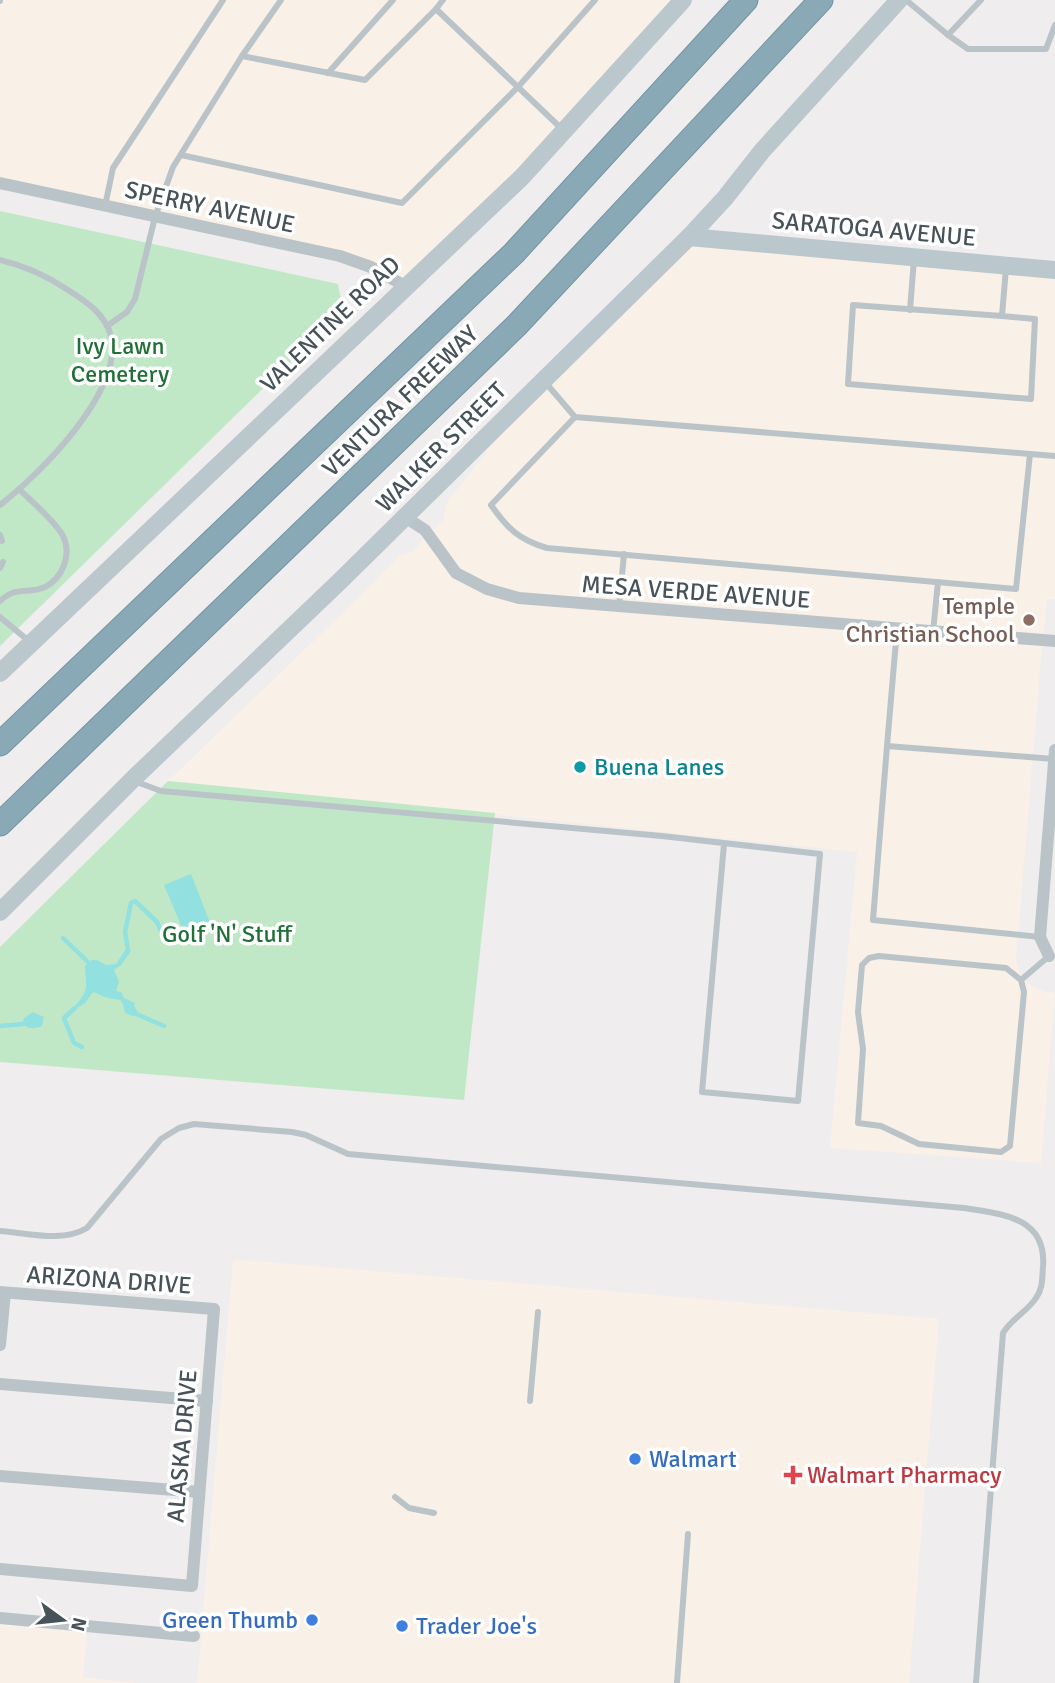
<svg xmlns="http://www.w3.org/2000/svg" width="1055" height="1683" font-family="Signika,sans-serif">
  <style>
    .commercial { fill: #f9f0e7 }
    .green { fill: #c0e8c7 }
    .water { fill: #92e0e0 }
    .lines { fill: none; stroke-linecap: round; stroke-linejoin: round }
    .stream { stroke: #92e0e0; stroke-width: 4.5 }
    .highway-casing { stroke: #7594a2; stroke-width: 25 }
    .lane { stroke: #bac4c8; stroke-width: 6 }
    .street { stroke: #bac4c8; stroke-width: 12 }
    .secondary { stroke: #bac7cd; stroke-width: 18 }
    .highway { stroke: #8aa9b6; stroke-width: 23 }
    .education-dot { fill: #8d6e63; stroke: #fff; stroke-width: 2.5 }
    .culture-dot { fill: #0f9aa8; stroke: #fff; stroke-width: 2.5 }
    .shop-dot { fill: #3f7fe0; stroke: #fff; stroke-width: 2.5 }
    .health-dot { fill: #e0444e; stroke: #fff; stroke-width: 2.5 }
    .labels { text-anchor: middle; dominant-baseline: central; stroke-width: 7; stroke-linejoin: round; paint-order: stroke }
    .street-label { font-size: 24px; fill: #475358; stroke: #fff }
    .park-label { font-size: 24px; fill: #217038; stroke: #fff }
    .education-label { font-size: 24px; fill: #785e54; stroke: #fff; text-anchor: end }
    .culture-label { font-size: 24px; fill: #0d838f; stroke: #fff; text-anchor: start }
    .shop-label { font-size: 24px; fill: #366cbe; stroke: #fff; text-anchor: start }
    .health-label { font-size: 24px; fill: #be3a42; stroke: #fff; text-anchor: start }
  </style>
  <rect width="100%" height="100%" fill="#efeded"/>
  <g class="commercial">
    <path d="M 0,0 L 683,0 L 405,286 L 371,267 L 0,183 Z"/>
    <path d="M 689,237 L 1055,270 L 1055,599 L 1047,599 L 1040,670 L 1016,960 L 1020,973 L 1030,985 L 1042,991 L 1055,993 L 1041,1163 L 830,1148 L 857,852 L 168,781 L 351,605 L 399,556 L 412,552 L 443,520 L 447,502 L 543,381 Z"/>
    <path d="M 233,1259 L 939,1319 L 909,1683 L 197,1683 Z"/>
    <path d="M 0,1624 L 87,1630 L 83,1677 L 138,1683 L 0,1683 Z"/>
  </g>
  <g class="green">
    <path d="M 0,211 L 338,284 L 343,310 L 0,646 Z"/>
    <path d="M 168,781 L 495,813 L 464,1100 L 0,1062 L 0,947 Z"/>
  </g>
  <g class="water">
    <path d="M 191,874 L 212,928 L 186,937 L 164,885 Z"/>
    <path d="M 126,949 L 131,951 L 121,965 L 114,970 L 119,982 L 116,991 L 121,992 L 124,998 L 135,1003 L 134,1005 L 138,1013 L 133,1016 L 125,1013 C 122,994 119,1002 105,997 C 101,996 97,993 93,992 L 85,1003 L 75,1009 L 74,1007 C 90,989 86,988 85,966 L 92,960 L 97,960 L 106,965 L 116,964 Z"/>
    <path d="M 33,1012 L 44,1017 L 42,1026 C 35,1029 26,1030 23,1022 L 24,1018 Z"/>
  </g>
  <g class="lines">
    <g class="stream">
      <path d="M 63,938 L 88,962"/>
      <path d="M 128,950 L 125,932 L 131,903 L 135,901 L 157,922 L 164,938"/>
      <path d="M 75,1008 L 64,1018 L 74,1043 L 82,1047"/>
      <path d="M 136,1014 L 164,1026"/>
      <path d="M 0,1026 L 23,1024"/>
    </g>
    <g class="highway-casing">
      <g id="highway">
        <path d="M 0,744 L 514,253 L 746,0"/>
        <path d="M 0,824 L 517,325 L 821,0"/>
      </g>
    </g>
    <g class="lane">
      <path d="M 443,0 L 436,9 L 563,130"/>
      <path d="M 906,0 L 948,35 L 981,0"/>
      <path d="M 0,1 L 0,0"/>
      <path d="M 948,35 L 968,49 L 1046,49 L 1055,25"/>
      <path d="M 242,56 L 365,80 L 436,9"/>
      <path d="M 328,73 L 393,0"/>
      <path d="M 181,155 L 402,203 L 518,87 L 595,0"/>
      <path d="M 105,206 L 113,168 L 223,0"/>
      <path d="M 0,260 C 25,266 47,276 68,290 C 87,302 105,314 111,336 C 124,391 39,475 0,505"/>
      <path d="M 910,310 L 914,259"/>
      <path d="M 1002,316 L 853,305 L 848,384 L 1031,399 L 1035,319 L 1002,316 L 1006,268"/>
      <path d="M 107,326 L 127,312 L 135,299 L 155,217 L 173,167 L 242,56 L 281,0"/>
      <path d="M 545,382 L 575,417 L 491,505 C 507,528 519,540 547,548 L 1016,589 L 1030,454 L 575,417"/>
      <path d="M 1030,454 L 1055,456"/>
      <path d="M 0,535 L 2,541"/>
      <path d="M 0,568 L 3,562"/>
      <path d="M 0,601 C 17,585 28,595 45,587 C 63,578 72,554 63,536 C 57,523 30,500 19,489"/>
      <path d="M 619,607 L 624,554"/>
      <path d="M 0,617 L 30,642"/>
      <path d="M 897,629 L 887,746 L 1054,759"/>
      <path d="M 933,632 L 938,582"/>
      <path d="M 887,746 L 873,920 L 1040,937"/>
      <path d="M 134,781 L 161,791 L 662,836 L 820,854 L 798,1101 L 702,1092 L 724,844"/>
      <path d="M 1021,980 L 1024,992 L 1010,1146 L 1001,1152 L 919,1144 L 881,1126 L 858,1123 L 863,1049 L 858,1012 L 862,965 L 869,958 L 879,956 L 1006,968 L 1021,980 L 1049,956"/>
      <path d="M 0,1231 C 28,1233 62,1243 87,1228 L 161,1139 L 179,1128 L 194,1124 L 292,1132 L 306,1135 L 348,1154 L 964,1208 C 1002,1214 1047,1217 1043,1267 C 1042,1279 1043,1288 1036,1298 C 1027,1312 1011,1319 1003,1333 L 976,1683"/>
      <path d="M 530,1401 L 538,1312"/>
      <path d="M 395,1497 L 409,1508 L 434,1513"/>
      <path d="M 677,1683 L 688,1534"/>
    </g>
    <g class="street">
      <path d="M 0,183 L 340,256 L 371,267 L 405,286"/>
      <path d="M 405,517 L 425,530 L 456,573 L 487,589 L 519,598 L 1055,641"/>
      <path d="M 1049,956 L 1040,937 L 1055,750"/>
      <path d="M 0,1292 L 214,1309 L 192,1586 L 0,1569"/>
      <path d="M 0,1345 L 5,1293"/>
      <path d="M 0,1384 L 207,1401"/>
      <path d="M 0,1476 L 199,1492"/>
      <path d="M 0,1618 L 194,1636"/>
    </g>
    <g class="secondary">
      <path d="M 689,237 L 1055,270"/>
      <path d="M 0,673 L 522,177 L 683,0"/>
      <path d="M 0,912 L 132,780 L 339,582 L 689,237 L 725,198 L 762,151 L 899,0"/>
    </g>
    <use href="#highway" class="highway"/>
  </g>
  <circle class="education-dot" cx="1029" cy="620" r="7"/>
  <circle class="culture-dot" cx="580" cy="767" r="7"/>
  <g class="shop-dot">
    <circle cx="635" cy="1459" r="7"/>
    <circle cx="312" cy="1620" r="7"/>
    <circle cx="402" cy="1626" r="7"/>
  </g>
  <path class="health-dot" d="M789.5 1464.5h7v7h7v7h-7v7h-7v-7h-7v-7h7z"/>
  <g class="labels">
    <g class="street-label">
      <text transform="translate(210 207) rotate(12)">SPERRY AVENUE</text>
      <text transform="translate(874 229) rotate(5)">SARATOGA AVENUE</text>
      <text transform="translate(330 324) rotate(-44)">VALENTINE ROAD</text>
      <text transform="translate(400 401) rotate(-44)">VENTURA FREEWAY</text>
      <text transform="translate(441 447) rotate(-45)">WALKER STREET</text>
      <text transform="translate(696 592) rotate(4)">MESA VERDE AVENUE</text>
      <text transform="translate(109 1280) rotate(4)">ARIZONA DRIVE</text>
      <text transform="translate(182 1446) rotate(-85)">ALASKA DRIVE</text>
    </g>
    <g class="park-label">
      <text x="120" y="346">Ivy Lawn<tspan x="120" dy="28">Cemetery</tspan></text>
      <text x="227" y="934">Golf 'N' Stuff</text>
    </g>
    <g class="education-label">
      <text x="1015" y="606">Temple<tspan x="1015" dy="28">Christian School</tspan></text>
    </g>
    <g class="culture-label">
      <text x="594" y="767">Buena Lanes</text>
    </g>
    <g class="shop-label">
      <text x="649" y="1459">Walmart</text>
      <text x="298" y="1620" text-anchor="end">Green Thumb</text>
      <text x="416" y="1626">Trader Joe's</text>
    </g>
    <g class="health-label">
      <text x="807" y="1475">Walmart Pharmacy</text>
    </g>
  </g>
  <g transform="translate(63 1620) rotate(105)" stroke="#ffffff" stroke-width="5" paint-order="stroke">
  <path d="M0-5L12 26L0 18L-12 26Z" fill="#475358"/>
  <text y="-10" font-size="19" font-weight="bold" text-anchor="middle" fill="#475358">N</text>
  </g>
</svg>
